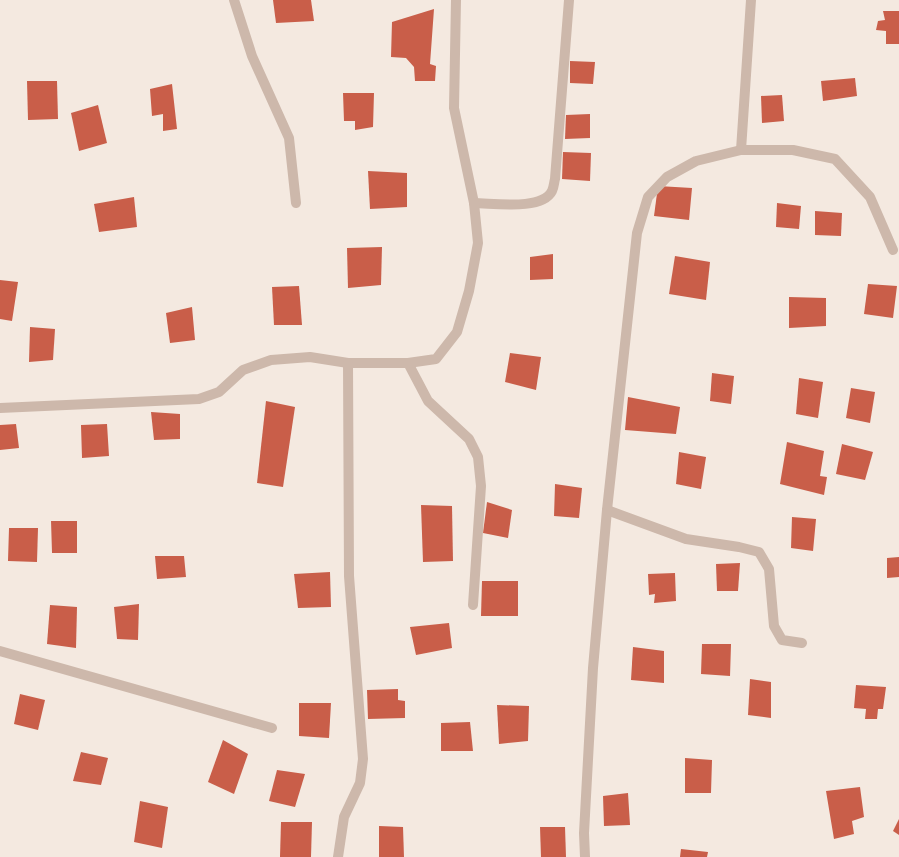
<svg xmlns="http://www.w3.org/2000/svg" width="899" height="857" font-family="'Titillium Web',sans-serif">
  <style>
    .building { fill: #c95e49 }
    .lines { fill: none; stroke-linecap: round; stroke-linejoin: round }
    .street { stroke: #cdb8ab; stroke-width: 10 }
  </style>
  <rect width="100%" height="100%" fill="#f4e9e0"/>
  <g class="building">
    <path d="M 273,0 L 311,0 L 314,21 L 276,23 Z"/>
    <path d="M 434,9 L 430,64 L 436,66 L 435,81 L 415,81 L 414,67 L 406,58 L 391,57 L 392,22 Z"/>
    <path d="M 883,11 L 899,11 L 899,44 L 886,44 L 886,31 L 876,30 L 878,21 L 885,20 Z"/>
    <path d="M 570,61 L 595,62 L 593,84 L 570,83 Z"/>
    <path d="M 855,78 L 857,96 L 823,101 L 821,81 Z"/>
    <path d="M 27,81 L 57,81 L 58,119 L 28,120 Z"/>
    <path d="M 172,84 L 177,129 L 163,131 L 163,114 L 152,116 L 150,89 Z"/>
    <path d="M 343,93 L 374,93 L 373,127 L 355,130 L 355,121 L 344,121 Z"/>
    <path d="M 782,95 L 784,121 L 762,123 L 761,96 Z"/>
    <path d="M 98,105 L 107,143 L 79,151 L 71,113 Z"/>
    <path d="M 590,114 L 590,138 L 565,139 L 566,115 Z"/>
    <path d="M 563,152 L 591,153 L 590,181 L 562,179 Z"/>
    <path d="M 368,171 L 407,173 L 407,207 L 370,209 Z"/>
    <path d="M 658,186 L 692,188 L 689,220 L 654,216 Z"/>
    <path d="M 134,197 L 137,227 L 99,232 L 94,204 Z"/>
    <path d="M 777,203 L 801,206 L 799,229 L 776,227 Z"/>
    <path d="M 815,211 L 842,213 L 841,236 L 815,235 Z"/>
    <path d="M 382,247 L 381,285 L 348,288 L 347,248 Z"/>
    <path d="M 553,254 L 553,279 L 530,280 L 530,257 Z"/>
    <path d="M 675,256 L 710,262 L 706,300 L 669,294 Z"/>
    <path d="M 0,280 L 18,282 L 12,321 L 0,319 Z"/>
    <path d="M 868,284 L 897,286 L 893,318 L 864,314 Z"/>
    <path d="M 299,286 L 302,325 L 274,325 L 272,287 Z"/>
    <path d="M 789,297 L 826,298 L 826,326 L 789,328 Z"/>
    <path d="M 192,307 L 195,340 L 170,343 L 166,313 Z"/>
    <path d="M 30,327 L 55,329 L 53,360 L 29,362 Z"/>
    <path d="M 510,353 L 541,357 L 536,390 L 505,382 Z"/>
    <path d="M 712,373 L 734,376 L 731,404 L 710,401 Z"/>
    <path d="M 799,378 L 823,382 L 818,418 L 796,414 Z"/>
    <path d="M 851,388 L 875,392 L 870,423 L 846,418 Z"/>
    <path d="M 628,397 L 680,407 L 676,434 L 625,430 Z"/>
    <path d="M 266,401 L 295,407 L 283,487 L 257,483 Z"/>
    <path d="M 151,412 L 180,414 L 180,439 L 154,440 Z"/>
    <path d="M 16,424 L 19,448 L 0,450 L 0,425 Z"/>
    <path d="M 107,424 L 109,456 L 82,458 L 81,425 Z"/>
    <path d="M 787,442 L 824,451 L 820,476 L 827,477 L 824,495 L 780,484 Z"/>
    <path d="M 842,444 L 873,452 L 865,480 L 836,474 Z"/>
    <path d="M 679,452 L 706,457 L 701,489 L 676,484 Z"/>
    <path d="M 555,484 L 582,488 L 579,518 L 554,516 Z"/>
    <path d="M 487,502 L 512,510 L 508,538 L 483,533 Z"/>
    <path d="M 421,505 L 452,506 L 453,561 L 423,562 Z"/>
    <path d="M 792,517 L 816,519 L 813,551 L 791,548 Z"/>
    <path d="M 51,521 L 77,521 L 77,553 L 52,553 Z"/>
    <path d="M 9,528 L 38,528 L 37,562 L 8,561 Z"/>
    <path d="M 155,556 L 184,556 L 186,577 L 157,579 Z"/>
    <path d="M 899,557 L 899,577 L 887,578 L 887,558 Z"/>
    <path d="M 740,563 L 738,591 L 717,591 L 716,564 Z"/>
    <path d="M 330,572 L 331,607 L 298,608 L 294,574 Z"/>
    <path d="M 675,573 L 676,601 L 654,603 L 655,594 L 649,595 L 648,574 Z"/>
    <path d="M 482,581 L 518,581 L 518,616 L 481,616 Z"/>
    <path d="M 139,604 L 138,640 L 117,639 L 114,607 Z"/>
    <path d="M 50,605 L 77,607 L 76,648 L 47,644 Z"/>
    <path d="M 449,623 L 452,648 L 416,655 L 410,627 Z"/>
    <path d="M 702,644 L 731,644 L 730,676 L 701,674 Z"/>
    <path d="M 633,647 L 664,651 L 664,683 L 631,680 Z"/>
    <path d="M 750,679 L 771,682 L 771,718 L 748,715 Z"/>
    <path d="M 856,685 L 886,687 L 883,709 L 878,709 L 877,719 L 865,719 L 866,709 L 854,708 Z"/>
    <path d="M 398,689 L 398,700 L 405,701 L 405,718 L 368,719 L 367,690 Z"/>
    <path d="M 20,694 L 45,700 L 38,730 L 14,724 Z"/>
    <path d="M 299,703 L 331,703 L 329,738 L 299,736 Z"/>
    <path d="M 497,705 L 529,706 L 528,741 L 499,744 Z"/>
    <path d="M 470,722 L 473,751 L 441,751 L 441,723 Z"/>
    <path d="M 223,740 L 248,754 L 234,794 L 208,782 Z"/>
    <path d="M 81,752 L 108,758 L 101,785 L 73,781 Z"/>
    <path d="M 685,758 L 712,760 L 711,793 L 685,793 Z"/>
    <path d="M 277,770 L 305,774 L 295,807 L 269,801 Z"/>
    <path d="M 860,787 L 864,817 L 852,821 L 854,834 L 834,839 L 826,791 Z"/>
    <path d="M 628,793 L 630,825 L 604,826 L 603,796 Z"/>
    <path d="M 140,801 L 168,807 L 162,848 L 134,842 Z"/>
    <path d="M 899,819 L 899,835 L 893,831 Z"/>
    <path d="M 281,822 L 312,822 L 311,857 L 280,857 Z"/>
    <path d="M 379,826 L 403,827 L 404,857 L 379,857 Z"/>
    <path d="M 540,827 L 565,827 L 566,857 L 541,857 Z"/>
    <path d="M 681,849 L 708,852 L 707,857 L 680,857 Z"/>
  </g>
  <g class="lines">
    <g class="street">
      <path d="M 234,0 L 252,56 L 289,138 L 296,203"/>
      <path d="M 741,150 L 751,0"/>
      <path d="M 474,203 C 493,203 542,211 552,191 C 554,187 554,182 555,179 L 569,0"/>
      <path d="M 408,363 L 428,401 L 469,439 L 478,457 L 481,486 L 473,605"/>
      <path d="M 0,408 L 199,399 L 219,392 L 243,370 L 271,360 L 310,357 L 348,363 L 408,363 L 436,359 L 457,332 L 469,291 L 478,243 L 474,203 L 454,108 L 456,0"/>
      <path d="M 607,510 L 686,539 L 739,547 L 759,552 L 769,569 L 774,626 L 782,640 L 802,643"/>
      <path d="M 0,651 L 272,728"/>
      <path d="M 338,857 L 344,817 L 360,783 L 363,759 L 349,576 L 348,363"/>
      <path d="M 585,857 L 584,833 L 593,668 L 607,510 L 637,233 L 648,197 L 667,177 L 696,161 L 741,150 L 793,150 L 835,159 L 870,197 L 893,250"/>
    </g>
  </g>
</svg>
